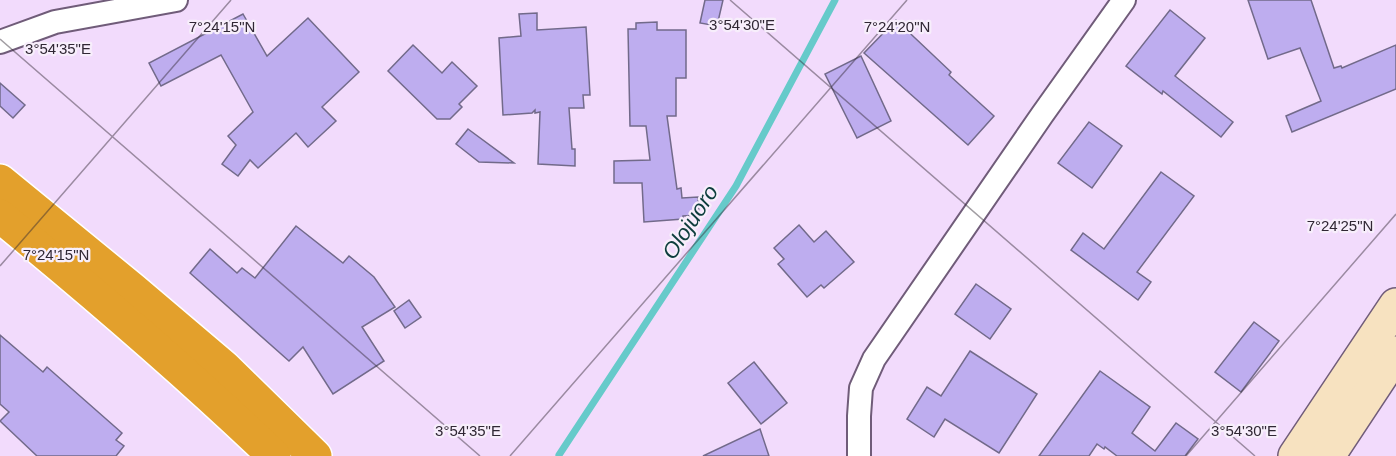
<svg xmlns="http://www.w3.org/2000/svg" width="1396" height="456" font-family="Arial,sans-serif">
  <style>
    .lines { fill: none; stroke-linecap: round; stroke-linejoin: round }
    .stream { stroke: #66caca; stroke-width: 7 }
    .building { fill: #beadef; stroke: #726a8a; stroke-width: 1.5 }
    .street-casing { stroke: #705c79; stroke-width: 26 }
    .secondary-casing { stroke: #705c79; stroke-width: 36 }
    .highway-casing { stroke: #fff; stroke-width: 36 }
    .street { stroke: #fff; stroke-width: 22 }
    .secondary { stroke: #f7e2c0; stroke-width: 33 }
    .highway { stroke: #e3a02c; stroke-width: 33 }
    .ticks { fill: none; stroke: #302734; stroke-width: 1.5; stroke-opacity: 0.45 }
    .labels { text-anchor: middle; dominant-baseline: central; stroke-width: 4.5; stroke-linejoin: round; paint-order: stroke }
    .water-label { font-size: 22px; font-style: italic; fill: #0d3d3d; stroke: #f7eefb }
    .ticks-label { font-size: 15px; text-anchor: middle; fill: #302734; stroke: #f7eefb; stroke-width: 4.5; stroke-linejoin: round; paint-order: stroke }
  </style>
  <rect width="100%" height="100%" fill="#f2dbfc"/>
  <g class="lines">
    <path class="stream" d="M 559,455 L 736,186 L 835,0"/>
  </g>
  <g class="building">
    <path d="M 705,0 L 723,0 L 717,26 L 700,23 Z"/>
    <path d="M 1248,0 L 1311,0 L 1334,68 L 1341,66 L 1342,68 L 1396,45 L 1396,89 L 1292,132 L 1286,116 L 1321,101 L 1300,48 L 1268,59 Z"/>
    <path d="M 1170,10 L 1205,38 L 1175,76 L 1233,122 L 1221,137 L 1163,91 L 1162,94 L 1126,66 Z"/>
    <path d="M 537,13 L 537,30 L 586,27 L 590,95 L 583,95 L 584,108 L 569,108 L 572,149 L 575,149 L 575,166 L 538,164 L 540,112 L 535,113 L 535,110 L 532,113 L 503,115 L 499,38 L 521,36 L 519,14 Z"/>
    <path d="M 243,14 L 267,56 L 308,18 L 359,72 L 322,107 L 336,121 L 308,147 L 296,133 L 258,168 L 250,160 L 238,176 L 222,164 L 236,145 L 228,136 L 253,112 L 221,55 L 161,86 L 149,63 Z"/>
    <path d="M 896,20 L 951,72 L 949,75 L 994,116 L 968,145 L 864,53 Z"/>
    <path d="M 657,22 L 657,30 L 686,30 L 686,78 L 676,78 L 676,116 L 667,116 L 677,189 L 681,188 L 682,198 L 698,197 L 699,215 L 683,216 L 683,219 L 644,222 L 642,183 L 614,183 L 614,161 L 650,160 L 646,126 L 630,126 L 628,29 L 636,29 L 636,23 Z"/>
    <path d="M 413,45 L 442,73 L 452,62 L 477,86 L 459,104 L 462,107 L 450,119 L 437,119 L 388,71 Z"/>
    <path d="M 861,56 L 891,121 L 857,138 L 825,74 Z"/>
    <path d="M 0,83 L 25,105 L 13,118 L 0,106 Z"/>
    <path d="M 1089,122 L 1122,146 L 1092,188 L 1058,163 Z"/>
    <path d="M 468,129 L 514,163 L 479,162 L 456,144 Z"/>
    <path d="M 1161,172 L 1194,196 L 1137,272 L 1151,282 L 1138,300 L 1071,250 L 1083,233 L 1104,249 Z"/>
    <path d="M 799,225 L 814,242 L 826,231 L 854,262 L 824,288 L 821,285 L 807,297 L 778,264 L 784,259 L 774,248 Z"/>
    <path d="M 296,226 L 343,263 L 349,256 L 374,277 L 395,307 L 362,327 L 384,361 L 333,394 L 303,347 L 289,361 L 190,273 L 210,249 L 237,273 L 242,268 L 255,278 Z"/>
    <path d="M 976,284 L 1011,309 L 990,339 L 955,314 Z"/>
    <path d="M 409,300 L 421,317 L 405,328 L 394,311 Z"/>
    <path d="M 1254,322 L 1279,341 L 1241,392 L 1215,372 Z"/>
    <path d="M 0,335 L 43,372 L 47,367 L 122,433 L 116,440 L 124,446 L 116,456 L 37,456 L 0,421 L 9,412 L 0,404 Z"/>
    <path d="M 970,351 L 1037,394 L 999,453 L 945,419 L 934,437 L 907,419 L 927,387 L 941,396 Z"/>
    <path d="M 754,362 L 787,403 L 761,424 L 728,383 Z"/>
    <path d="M 1100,371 L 1150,407 L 1132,433 L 1155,451 L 1176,423 L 1198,439 L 1185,456 L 1117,456 L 1105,447 L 1104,449 L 1097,444 L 1089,456 L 1039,456 Z"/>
    <path d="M 760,429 L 769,456 L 703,456 Z"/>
  </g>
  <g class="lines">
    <g class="street-casing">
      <g id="street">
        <path d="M 0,42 L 55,22 L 176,0"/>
        <path d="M 859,456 L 859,416 L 861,388 L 874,359 L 1042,115 L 1124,0"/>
      </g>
    </g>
    <g class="secondary-casing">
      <g id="secondary">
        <path d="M 1295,456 L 1396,305"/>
        <path d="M 1328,456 L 1396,353"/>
      </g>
    </g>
    <g class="highway-casing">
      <g id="highway">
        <path d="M 0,181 L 132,289 L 224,367 L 315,456"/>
        <path d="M 0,216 C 94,293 186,372 274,456"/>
      </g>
    </g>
    <use href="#street" class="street"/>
    <use href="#secondary" class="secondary"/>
    <use href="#highway" class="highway"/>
  </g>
  <path class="ticks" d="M 730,0 L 1255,456M 0,39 L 480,456M 0,266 L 231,0M 510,456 L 907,0M 1186,456 L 1396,214"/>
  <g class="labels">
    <g class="water-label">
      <text transform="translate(690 222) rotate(-57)">Olojuoro</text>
    </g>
  </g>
  <g class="ticks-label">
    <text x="742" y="30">3°54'30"E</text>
    <text x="897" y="32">7°24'20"N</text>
    <text x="222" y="32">7°24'15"N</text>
    <text x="58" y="54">3°54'35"E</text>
    <text x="1340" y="231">7°24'25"N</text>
    <text x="56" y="260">7°24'15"N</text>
    <text x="468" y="436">3°54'35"E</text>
    <text x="1244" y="436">3°54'30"E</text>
  </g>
</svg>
